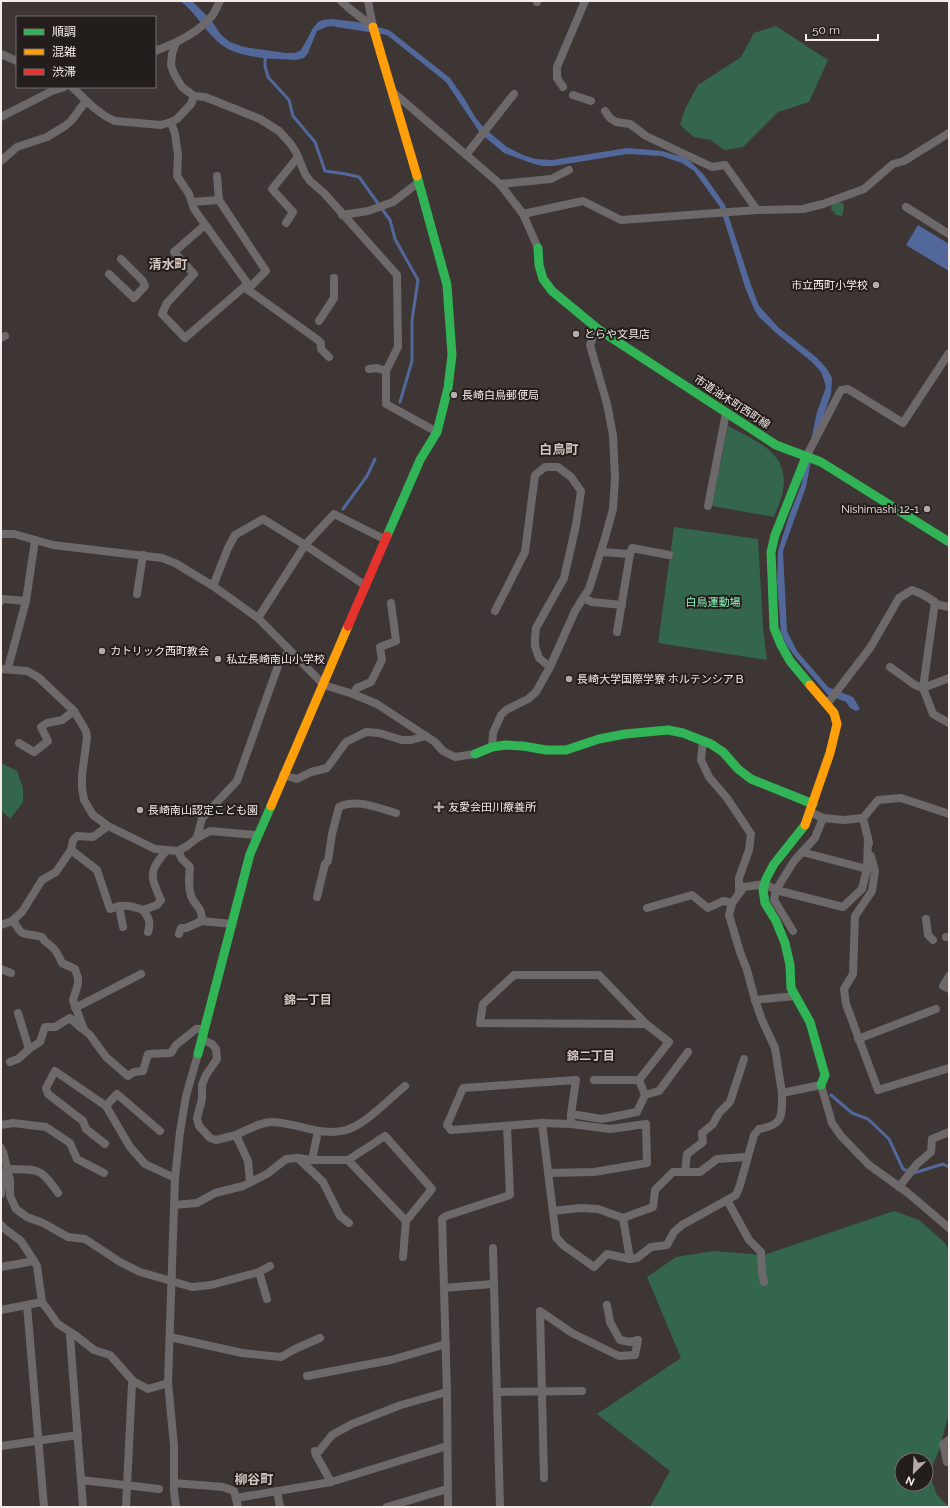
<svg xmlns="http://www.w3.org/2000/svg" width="950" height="1508" font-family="Raleway,'Noto Sans JP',sans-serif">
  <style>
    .green { fill: #33664d; fill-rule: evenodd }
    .water { fill: #52689a }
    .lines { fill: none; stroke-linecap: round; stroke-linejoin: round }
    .stream { stroke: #52689a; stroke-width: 3 }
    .street { stroke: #6d696a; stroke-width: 8 }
    .fast { stroke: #30b455; stroke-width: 9 }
    .slow { stroke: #ff9f0a; stroke-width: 9 }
    .jam { stroke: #e5322d; stroke-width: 9 }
    .poi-dot { fill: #b4acaa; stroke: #231d1b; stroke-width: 1.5 }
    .labels { text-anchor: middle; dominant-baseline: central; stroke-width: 4; stroke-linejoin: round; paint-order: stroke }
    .poi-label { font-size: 11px; fill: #f4ebe9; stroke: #231d1b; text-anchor: start }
    .street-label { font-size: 11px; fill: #f4ebe9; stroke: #231d1b }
    .park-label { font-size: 11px; fill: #89f0bc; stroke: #231d1b }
    .neighbourhood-label { font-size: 12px; font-weight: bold; fill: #d5c5c0; stroke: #231d1b }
    .quarter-label { font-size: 13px; font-weight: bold; fill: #d5c5c0; stroke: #231d1b }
  </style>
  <rect width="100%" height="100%" fill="#3d3634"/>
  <g class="green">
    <path d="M 776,26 L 828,60 L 809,102 L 778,112 L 743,147 L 724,150 L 711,140 L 694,137 L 680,125 L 685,109 L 698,85 L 741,57 L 754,33 Z"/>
    <path d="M 839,202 L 843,203 L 844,208 L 842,216 L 836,215 L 831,209 L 832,204 Z"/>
    <path d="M 728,426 C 755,441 790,452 783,490 C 782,499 777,508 774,517 L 712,506 Z"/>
    <path d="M 674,527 L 758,539 L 763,627 L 767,660 L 658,643 Z"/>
    <path d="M 1,763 L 17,771 L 23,788 L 23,802 L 10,819 L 1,810 Z"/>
    <path d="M 894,1211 L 919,1220 L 945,1243 L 949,1251 L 949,1414 L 938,1453 L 929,1473 L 937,1495 L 949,1507 L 650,1507 L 670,1471 L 597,1414 L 681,1358 L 647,1277 L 676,1257 L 713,1251 L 764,1255 ZM 902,1460 L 926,1460 L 926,1484 L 902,1484 Z"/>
  </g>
  <g class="water">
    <path d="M 180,1 L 192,1 L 212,21 L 221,35 L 230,42 L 244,47 L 286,53 L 294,53 L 300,51 L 304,45 L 313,28 L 318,22 L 323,20 L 332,19 L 357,22 L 389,30 L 450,78 L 464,98 L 475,117 L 484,128 L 507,147 L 523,155 L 535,159 L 552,160 L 627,148 L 641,149 L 662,151 L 685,158 L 691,162 L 704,175 L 725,205 L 751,285 L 759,306 L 779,328 L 816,357 L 827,369 L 832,378 L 831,394 L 815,441 L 806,487 L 783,551 L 787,631 L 797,651 L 828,687 L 853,697 L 860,709 L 856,711 L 850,708 L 846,702 L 828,695 L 793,654 L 786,644 L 781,633 L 777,581 L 778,551 L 790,513 L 801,486 L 817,412 L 826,387 L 824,380 L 821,372 L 812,362 L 776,333 L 759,317 L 754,309 L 745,287 L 720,207 L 694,171 L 682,163 L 661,156 L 628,154 L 553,166 L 543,166 L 534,164 L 504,153 L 480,133 L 446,82 L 387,35 L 331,26 L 326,27 L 317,31 L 308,53 L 304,58 L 296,60 C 272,59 234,59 216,40 C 203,28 195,12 180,1 Z"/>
    <path d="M 918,225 L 949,244 L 949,271 L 906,245 Z"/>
  </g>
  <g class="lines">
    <g class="stream">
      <path d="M 265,54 L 265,66 L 268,77 L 289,100 L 293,116 L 315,142 L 325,171 L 346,174 L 359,177 L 390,220 L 395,239 L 418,280 L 412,320 L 412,361 L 400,402"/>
      <path d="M 343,509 L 367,476 L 375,459"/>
      <path d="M 831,1095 L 852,1113 L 868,1119 L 889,1139 L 903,1169 L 914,1173 L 943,1164 L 949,1167"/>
    </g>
    <g class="street">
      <path d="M 341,1 L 350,9 L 373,27"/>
      <path d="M 368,1 L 373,27"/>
      <path d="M 537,2 L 537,1"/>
      <path d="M 176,43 L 172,54 L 171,65 L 174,74 L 182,87 L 194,96 L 205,97 L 260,119 L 279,131 L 290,143 L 296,152 L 305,174 L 310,181 L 324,193 L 397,275 L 398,347 L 386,371 L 386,404 L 437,432"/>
      <path d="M 155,51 C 174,44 197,34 211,17 C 215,13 217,6 220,1"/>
      <path d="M 1,54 L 17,61"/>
      <path d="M 72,87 C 85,99 98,114 115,121 L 161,125 L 171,122 L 177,119 L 191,104 L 194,96"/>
      <path d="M 563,87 L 557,78 L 557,67 L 585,1"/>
      <path d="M 394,93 L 500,184 L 523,214 L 538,248"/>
      <path d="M 573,95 L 591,101"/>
      <path d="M 605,111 L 610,118 L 616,122 L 630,124 L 646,136 L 712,167 L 725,165 L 757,210"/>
      <path d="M 1,117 L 52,91 L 64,87"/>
      <path d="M 171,122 L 175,134 L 178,155 L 177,176 L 189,194 L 194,209 L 250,287 L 244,287 L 185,338 L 162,314 L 167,303 L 194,274 L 174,252 L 205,225"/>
      <path d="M 466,155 L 514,94"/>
      <path d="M 1,161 L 17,147 L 47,137 L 65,126 L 71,121 L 86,101"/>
      <path d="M 217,176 L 219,200"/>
      <path d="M 500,184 L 551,179 L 569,170"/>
      <path d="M 192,202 L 219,200 L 266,271 L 250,287"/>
      <path d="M 906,207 L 949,234"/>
      <path d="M 523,214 L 583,201 L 621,220 L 757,210 L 803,209 L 823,204 L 864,189 L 893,164 L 904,161 L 949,133"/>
      <path d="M 342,215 L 368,211 L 393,202 L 419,182"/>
      <path d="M 286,223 L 293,212 L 272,189 L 298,157"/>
      <path d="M 109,274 L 134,298 L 145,286 L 143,281 L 121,259"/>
      <path d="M 244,287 L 318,340 L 321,343 L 321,349 L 329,357"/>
      <path d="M 319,321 L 334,298 L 334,278"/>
      <path d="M 1,338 L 5,336"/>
      <path d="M 369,369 L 377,368 L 386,371"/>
      <path d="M 806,457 L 841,390 L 848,389 L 903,423 L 949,353"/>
      <path d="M 708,506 L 726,413"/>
      <path d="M 1,534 L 14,534 L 53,545 L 162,558 L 175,563 L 213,586 L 258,618 L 324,685 L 353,694 L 377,704 L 435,742 L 443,751 L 455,757 L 475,754"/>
      <path d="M 601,552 L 630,554 L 617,632"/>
      <path d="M 630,554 L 632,548 L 669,555"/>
      <path d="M 213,586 L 228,548 L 235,535 L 263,519 L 305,545 L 366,586"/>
      <path d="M 137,594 L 143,555"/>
      <path d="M 583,598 L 592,602 L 622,605"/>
      <path d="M 1,601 L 3,599 L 26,601"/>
      <path d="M 935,604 L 949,607"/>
      <path d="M 495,611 L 525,552 L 535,475 L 545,467 L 558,467 L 571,477 L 581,491 L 576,525 L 564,578 L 536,628 L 535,638 L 535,646 L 539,658 L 550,667"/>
      <path d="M 258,618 L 305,545 L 334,514 L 386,540"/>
      <path d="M 890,667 L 915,685 L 923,688 L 949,678"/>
      <path d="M 8,668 L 26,601 L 35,540"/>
      <path d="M 1,669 L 27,671 L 38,677 L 74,711 L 86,731 L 87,738 L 82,775 L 82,788 L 84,800 L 93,815 L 108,826 L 155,849 L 178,851 L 187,846 L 197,838 L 210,831 L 257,835"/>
      <path d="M 353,694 L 357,688 L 371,682 L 382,660 L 380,647 L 396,641 L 391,603"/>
      <path d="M 827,704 L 870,648 L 899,598 L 912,590 L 922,594 L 935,602 L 923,688 L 933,714 L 949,723"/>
      <path d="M 703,741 L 701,760 L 709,777 L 727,798 L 751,834 L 749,850 L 739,878 L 739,892"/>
      <path d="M 19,743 L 34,752 L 48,741 L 41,727 L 47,723 L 62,720 L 74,711"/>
      <path d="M 492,747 L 493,733 L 501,715 L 506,710 L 528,699 L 536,692 L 550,667 L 575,611 L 589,589 L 605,538 L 613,509 L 615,478 L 613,435 L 607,404 L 590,345 L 594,335 L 598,329"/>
      <path d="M 283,775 L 297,779 L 311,772 L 327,768 L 346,742 L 366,732 L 379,733 L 402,740 L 411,740 L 426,736"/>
      <path d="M 810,812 L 823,818 L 844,820 L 863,818 L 878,800 L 901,798 L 949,814"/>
      <path d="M 863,818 L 869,843"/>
      <path d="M 197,838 L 202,818 L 237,781 L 279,663 L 290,651"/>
      <path d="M 868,838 L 867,869 L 862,889 L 843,907 L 776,890 L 765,884 L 744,887 L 732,903 L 729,915 L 740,952 L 747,970 L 755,1000 L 762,1020 L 775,1048 L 782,1093 L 821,1085 L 832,1123 L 841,1136 L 869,1165 L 908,1193 L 949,1228"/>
      <path d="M 71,850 L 97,870 L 110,909 C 123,904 129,905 143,910 L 157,905 L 161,900 C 150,875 148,872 167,850"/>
      <path d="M 178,851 L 182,859 L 190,867 C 189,877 188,886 191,896 C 196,908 202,906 202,921 L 232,924"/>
      <path d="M 802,852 L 867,869"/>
      <path d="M 871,856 L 875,871 L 872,891 L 855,916 L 853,974 L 844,989 L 846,1004 L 878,1090 L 949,1068"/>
      <path d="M 317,897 L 325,864 L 328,861 L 332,834 L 339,807 C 356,798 378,808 396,813"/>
      <path d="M 119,906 L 123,927"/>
      <path d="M 647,908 L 692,895 L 708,908 L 723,901 L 732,903"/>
      <path d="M 143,910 C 149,918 151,922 148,932"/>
      <path d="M 926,919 L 928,935 L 933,940"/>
      <path d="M 13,920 C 24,940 23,931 42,937 C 44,942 47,942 51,946 C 57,950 59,957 62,963 L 75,969 L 78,978 L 78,984 L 73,1000 L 84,1030 L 90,1035 L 106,1057 L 128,1076 L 134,1072 L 143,1071 L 148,1054 L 171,1053 L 176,1045 L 196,1029 L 204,1029"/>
      <path d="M 1,925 L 12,921 L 22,912 L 42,880 L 56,872 L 71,850 L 73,840 L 77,836 L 93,837 L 108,826"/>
      <path d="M 793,931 L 774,900 L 776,890 L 794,861 L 815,838 L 823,818"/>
      <path d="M 179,934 L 181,928 L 186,928 L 202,921"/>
      <path d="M 946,937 L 949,937"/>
      <path d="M 1,969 L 11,973"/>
      <path d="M 949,976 L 943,986 L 949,989"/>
      <path d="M 755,1000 L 795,996"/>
      <path d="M 75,1008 L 141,974"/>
      <path d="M 18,1013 L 29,1049"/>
      <path d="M 202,1039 L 212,1044 L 216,1049 L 217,1059 L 206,1075 L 202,1085 L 202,1099 L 197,1118 L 199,1126 L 210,1138 L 216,1140 L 236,1135 L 248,1161 L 250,1182"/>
      <path d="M 858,1039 L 936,1009"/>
      <path d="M 10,1062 L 18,1059 L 29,1049 L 40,1042 L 45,1027 L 55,1027 L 70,1018 L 81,1028"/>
      <path d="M 594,1080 L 639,1080"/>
      <path d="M 645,1095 L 659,1091 L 688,1052"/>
      <path d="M 106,1106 L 117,1094 L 160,1131"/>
      <path d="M 571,1114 L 576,1080 L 463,1088 L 447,1125 L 451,1130 L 542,1123 L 571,1124 L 571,1114 L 602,1119 L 637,1112 L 645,1095 L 639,1080 L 669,1042 L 646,1024 L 599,975 L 514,975 L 483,1004 L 480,1023 L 646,1024"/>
      <path d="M 542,1123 L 556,1237 L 563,1245 L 594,1267 L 607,1254 L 630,1259 L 637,1258 L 651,1247 L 667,1245 L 674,1232 L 682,1225 L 736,1195 L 740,1185 L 754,1135 L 759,1129 C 784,1125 782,1116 782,1093"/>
      <path d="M 1,1125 L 13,1123 L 46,1127 L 70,1143 L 77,1159 L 104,1173"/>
      <path d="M 236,1135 C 247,1130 260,1122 273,1122 C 297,1123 322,1137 346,1130 C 365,1125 389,1099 405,1086"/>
      <path d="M 105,1144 L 86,1129 L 83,1121 L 48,1094 L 46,1088 L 55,1071 L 106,1106 L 130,1147 L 145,1164 L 175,1178"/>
      <path d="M 1,1148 L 3,1152 L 10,1180 L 10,1196 L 16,1209 L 27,1217 L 43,1223 L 68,1237 L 85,1239 L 120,1262 L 140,1272 L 192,1287 L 211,1285 L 259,1272 L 270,1266"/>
      <path d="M 298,1158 L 323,1182 L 340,1216 L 349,1223"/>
      <path d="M 312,1160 L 318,1131"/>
      <path d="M 348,1160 L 385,1136 L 432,1189 L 406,1221"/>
      <path d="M 685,1172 L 687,1154 L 703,1142 L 702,1133 L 713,1124 L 719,1113 L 730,1102 L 744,1059"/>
      <path d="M 548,1173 L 594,1172 L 647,1163 L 646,1124 L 610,1129 L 571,1124"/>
      <path d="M 899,1187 L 917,1164 L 931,1152 L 932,1139 L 949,1132"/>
      <path d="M 1,1194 L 4,1174 L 7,1169 C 38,1170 40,1166 58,1193"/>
      <path d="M 727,1200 L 749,1240 L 761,1252 L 762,1273 L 764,1282"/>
      <path d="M 174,1205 L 197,1203 L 215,1193 L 243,1186 L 267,1174 L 286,1159 L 298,1158 L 312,1160 L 348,1160 L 406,1221 L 403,1257"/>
      <path d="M 553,1211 L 580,1208 L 598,1209 L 623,1218 L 630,1259"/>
      <path d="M 623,1218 L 653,1207 L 655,1190 L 673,1172 L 700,1172 L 717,1159 L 747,1157"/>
      <path d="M 1,1225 L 5,1229 L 21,1241 L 34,1261 L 37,1266 L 42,1302 L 58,1324 L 75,1335 L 94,1350 L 110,1355 L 133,1381 L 148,1389 L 168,1383"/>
      <path d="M 493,1248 L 500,1507"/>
      <path d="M 1,1267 L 34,1261"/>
      <path d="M 259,1272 L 267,1299"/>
      <path d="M 444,1288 L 493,1284"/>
      <path d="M 27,1305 L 44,1507"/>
      <path d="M 1,1310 L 42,1302"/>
      <path d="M 72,1333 L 70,1336 L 83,1507"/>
      <path d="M 170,1337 L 242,1353 L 281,1357 L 295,1349 L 320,1338"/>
      <path d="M 307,1376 L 391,1360 L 446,1344"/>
      <path d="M 497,1392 L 582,1391"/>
      <path d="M 1,1446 L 78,1435"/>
      <path d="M 315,1451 L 316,1455 L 331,1482"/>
      <path d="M 316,1455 L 332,1435 L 352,1424 L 401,1405 L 443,1393 L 447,1393"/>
      <path d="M 947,1462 L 943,1444 L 949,1440"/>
      <path d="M 544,1478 L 540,1311 L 572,1333 L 619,1356 L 635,1355 L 638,1340 L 630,1342 L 620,1340 L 610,1322 L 607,1305"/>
      <path d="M 81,1480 L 159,1489"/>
      <path d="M 174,1483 L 223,1487 L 234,1491 L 238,1507"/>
      <path d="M 277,1491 L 280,1507"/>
      <path d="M 236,1498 L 331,1482 L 447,1446"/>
      <path d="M 126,1507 L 132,1384 L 133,1381"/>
      <path d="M 176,1507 L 174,1491 L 174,1445 L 168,1383 L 175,1178 L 180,1132 L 186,1096 L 198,1054"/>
      <path d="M 387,1507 L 447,1489"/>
      <path d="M 448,1507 L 447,1393 L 442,1219 L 446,1216 L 510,1195 L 507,1126"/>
    </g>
    <g class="fast">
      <path d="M 538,248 L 539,265 L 543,279 L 552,291 L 598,329 L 776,445 L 821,462 L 949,542"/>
      <path d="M 806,457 L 775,535 L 771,552 L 774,628 L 781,645 L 790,661 L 810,685"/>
      <path d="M 387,536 L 420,460 L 437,432 L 448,388 L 452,355 L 447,285 L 417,176"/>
      <path d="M 475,754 L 492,747 L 505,745 L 523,746 L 546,750 L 566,750 L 599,739 L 625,734 L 668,730 L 683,733 L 711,744 L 723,752 L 738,769 L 751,779 L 813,804"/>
      <path d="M 805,825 L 774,864 L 766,879 L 763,890 L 765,903 L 776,921 L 785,943 L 790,965 L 791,988 L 810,1022 L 825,1075 L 821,1085"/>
      <path d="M 198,1054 L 250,854 L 271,806"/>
    </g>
    <g class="slow">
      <path d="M 373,27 L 417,176"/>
      <path d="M 271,806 L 348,626"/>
      <path d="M 805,825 L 830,753 L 837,724 L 834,713 L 810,685"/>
    </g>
    <path class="jam" d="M 348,626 L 387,536"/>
  </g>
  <g class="poi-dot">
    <circle cx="876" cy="285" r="4"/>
    <circle cx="576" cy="334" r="4"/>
    <circle cx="454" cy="395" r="4"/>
    <circle cx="927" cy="509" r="4"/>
    <circle cx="102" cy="651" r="4"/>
    <circle cx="218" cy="659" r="4"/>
    <circle cx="569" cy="679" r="4"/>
    <path d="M437 801h4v4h4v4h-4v4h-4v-4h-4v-4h4z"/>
    <circle cx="140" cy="810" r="4"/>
  </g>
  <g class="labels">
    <g class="poi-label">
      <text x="868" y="285" text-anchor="end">市立西町小学校</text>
      <text x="584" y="334">とらや文具店</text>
      <text x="462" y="395">長崎白鳥郵便局</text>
      <text x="919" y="509" text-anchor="end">Nishimashi 12-1</text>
      <text x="110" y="651">カトリック西町教会</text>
      <text x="226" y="659">私立長崎南山小学校</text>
      <text x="577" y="679">長崎大学国際学寮 ホルテンシアＢ</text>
      <text x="448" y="807">友愛会田川療養所</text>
      <text x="148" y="810">長崎南山認定こども園</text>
    </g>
    <g class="street-label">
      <text transform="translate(732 402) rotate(33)">市道油木町西町線</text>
    </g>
    <g class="park-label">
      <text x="713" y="602">白鳥運動場</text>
    </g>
    <g class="neighbourhood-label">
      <text x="308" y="1000">錦一丁目</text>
      <text x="591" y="1056">錦二丁目</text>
    </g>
    <g class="quarter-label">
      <text x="168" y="264">清水町</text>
      <text x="559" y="449">白鳥町</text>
      <text x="254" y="1479">柳谷町</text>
    </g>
  </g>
  <rect width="950" height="1508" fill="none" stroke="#f4ebe9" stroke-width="4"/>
  <rect x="16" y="16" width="140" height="72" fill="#231d1b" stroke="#776f6d"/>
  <rect x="24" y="29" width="20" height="6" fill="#30b455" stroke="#776f6d"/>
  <text x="52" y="36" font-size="12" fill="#f4ebe9">順調</text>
  <rect x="24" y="49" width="20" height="6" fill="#ff9f0a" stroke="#776f6d"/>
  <text x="52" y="56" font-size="12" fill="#f4ebe9">混雑</text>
  <rect x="24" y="69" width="20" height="6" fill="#e5322d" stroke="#776f6d"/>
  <text x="52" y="76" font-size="12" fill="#f4ebe9">渋滞</text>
  <g transform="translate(914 1472) rotate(204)"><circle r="19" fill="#231d1b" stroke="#776f6d"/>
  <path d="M0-3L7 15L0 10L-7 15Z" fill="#b4acaa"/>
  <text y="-6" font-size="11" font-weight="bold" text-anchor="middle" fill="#f4ebe9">N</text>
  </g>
  <path d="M806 34v6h72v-6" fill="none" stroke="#f4ebe9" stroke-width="2"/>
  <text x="812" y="34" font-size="12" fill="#f4ebe9" stroke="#231d1b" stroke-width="3" paint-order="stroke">50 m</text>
</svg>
